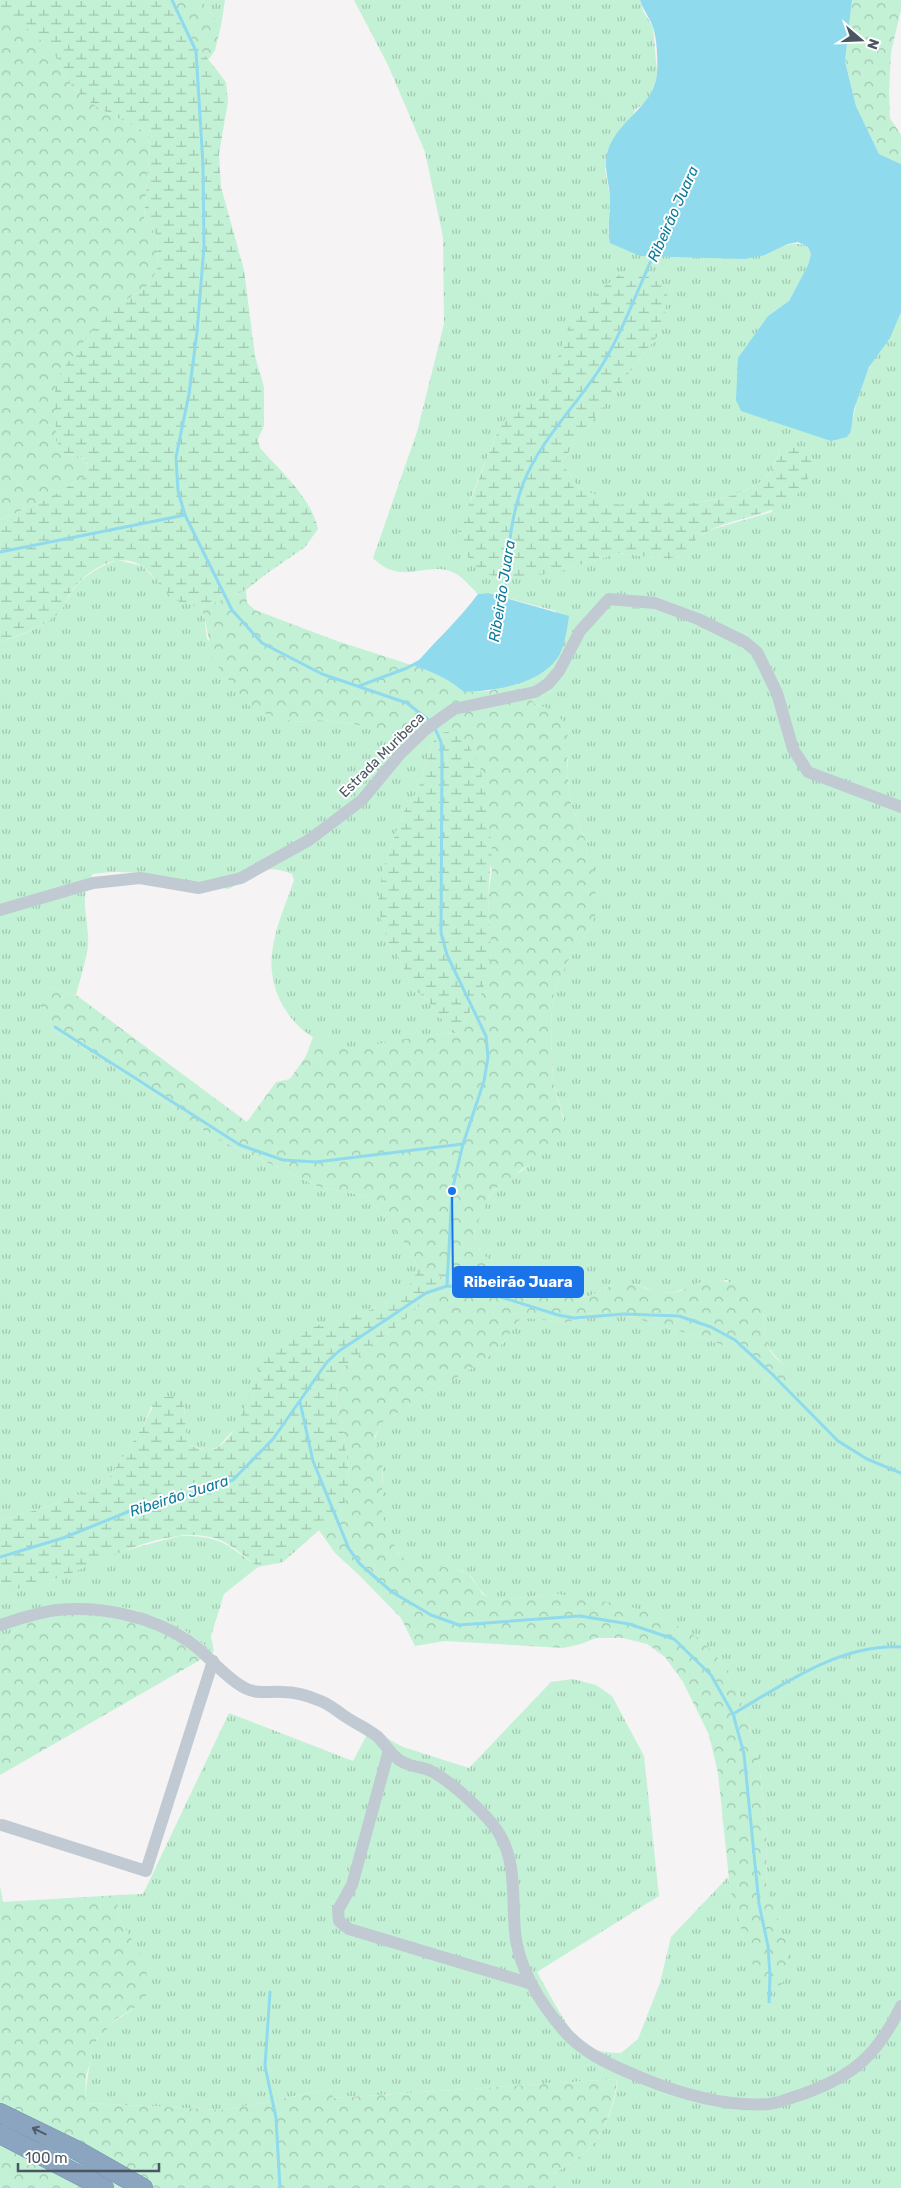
<svg xmlns="http://www.w3.org/2000/svg" width="901" height="2188" font-family="Rubik,sans-serif">
  <style>
    .grass { fill: url(#grass-tufts); fill-rule: evenodd }
    .forest { fill: url(#forest-crowns) }
    .wetland { fill: url(#wetland-marsh) }
    .water { fill: #90daee }
    .lines { fill: none; stroke-linecap: round; stroke-linejoin: round }
    .stream { stroke: #90daee; stroke-width: 3 }
    .highway-casing { stroke: #7690ad; stroke-width: 20 }
    .minor { stroke: #c1cad2; stroke-width: 12 }
    .highway { stroke: #8ba5c1; stroke-width: 19 }
    .oneway { stroke: #505e6b }
    .labels { text-anchor: middle; dominant-baseline: central; stroke-width: 4; stroke-linejoin: round; paint-order: stroke }
    .street-label { font-size: 14px; fill: #4a5661; stroke: #fff }
    .water-label { font-size: 15px; font-style: italic; fill: #0c7c9b; stroke: #fff }
    .leader { fill: none; stroke: #1a73e8; stroke-width: 2 }
    .callout-dot { fill: #1a73e8; stroke: #fff; stroke-width: 2 }
    .callout { fill: #1a73e8; stroke: #1a73e8; stroke-width: 2 }
    .callout-label { font-size: 15px; text-anchor: middle; font-weight: bold; fill: #fff }
  </style>
  <defs>
    <pattern id="grass-tufts" width="24" height="20" patternUnits="userSpaceOnUse" patternTransform="scale(1.25)"><rect width="24" height="20" fill="#c3f1d5"/><path d="M3 7l-1-3M5 7V3M7 7l1-3M15 17l-1-3M17 17v-4M19 17l1-3" fill="none" stroke="#a0c6b0"/></pattern>
    <pattern id="forest-crowns" width="20" height="18" patternUnits="userSpaceOnUse" patternTransform="scale(1.25)"><rect width="20" height="18" fill="#c3f1d5"/><path d="M2 6a3 3 0 1 1 6 0M12 15a3 3 0 1 1 6 0" fill="none" stroke="#a0c6b0"/></pattern>
    <pattern id="wetland-marsh" width="20" height="14" patternUnits="userSpaceOnUse" patternTransform="scale(1.25)"><rect width="20" height="14" fill="#c3f1d5"/><path d="M1 5h8M5 5V1M11 12h8M15 12V8" fill="none" stroke="#a0c6b0"/></pattern>
  </defs>
  <rect width="100%" height="100%" fill="#f5f3f3"/>
  <g class="grass">
    <path d="M 201,0 L 225,0 L 221,26 Z"/>
    <path d="M 354,0 L 640,0 L 643,11 L 653,27 L 657,73 L 655,84 L 646,102 L 636,109 L 605,169 L 610,198 L 608,234 L 765,255 C 781,248 792,239 808,247 L 811,254 L 808,265 L 789,301 L 768,316 L 847,437 C 854,423 854,407 859,392 C 869,364 885,337 901,312 L 901,2188 L 556,2188 L 552,2175 C 567,2165 585,2155 596,2141 C 606,2128 618,2096 617,2079 L 332,2098 L 331,2089 L 225,2110 L 85,2103 C 86,2088 90,2050 98,2038 C 108,2024 124,2015 138,2006 L 131,1939 L 117,1914 L 119,1895 L 142,1894 L 145,1890 L 229,1713 L 353,1761 L 370,1729 L 403,1747 L 469,1768 L 551,1682 L 573,1679 L 596,1685 L 612,1696 L 644,1756 L 659,1896 L 537,1972 C 548,1991 569,2034 587,2046 C 597,2052 610,2053 621,2053 L 638,2039 L 660,1983 L 671,1937 L 728,1877 L 744,1939 L 777,1923 L 766,1886 L 767,1841 L 759,1762 L 734,1677 L 702,1640 L 558,1594 L 497,1600 C 472,1592 479,1580 467,1573 C 450,1564 428,1571 411,1564 C 395,1556 385,1533 382,1516 C 379,1500 384,1483 382,1467 C 379,1447 370,1444 381,1423 L 484,1361 L 505,1341 L 520,1319 L 530,1318 L 563,1323 L 596,1316 L 624,1315 L 709,1340 L 745,1354 L 769,1382 L 793,1372 C 770,1353 763,1346 764,1315 L 727,1280 L 699,1283 L 672,1293 L 658,1292 L 634,1284 L 612,1285 L 590,1296 L 569,1298 L 506,1281 C 499,1270 477,1251 475,1242 C 470,1221 492,1188 509,1177 C 514,1174 519,1173 523,1170 C 536,1159 553,1133 564,1119 L 553,1082 L 551,1023 L 554,991 L 568,961 L 592,925 L 584,836 L 571,804 L 567,772 L 568,758 L 546,708 L 535,704 L 516,683 L 547,669 L 556,611 L 488,593 L 478,594 C 472,588 465,580 458,575 C 429,557 404,589 373,558 L 417,432 L 444,324 L 443,237 L 425,152 L 388,65 ZM 659,334 L 561,462 L 578,487 L 620,506 C 638,495 652,501 672,503 C 695,506 747,496 764,479 C 774,469 777,457 781,445 L 772,512 L 710,530 L 694,540 L 682,556 L 663,559 L 619,553 L 553,573 L 470,500 L 499,428 C 509,412 522,410 536,400 C 546,393 552,374 557,363 Z"/>
    <path d="M 118,560 L 142,566 L 176,600 L 195,605 L 204,614 L 207,639 L 294,722 L 320,720 L 437,734 L 430,749 L 418,790 L 403,813 L 383,869 L 382,924 L 389,944 L 399,957 L 412,989 L 426,998 L 445,1023 L 457,1033 C 424,1034 392,1045 360,1048 C 307,1053 266,1003 272,953 C 275,927 286,904 294,880 L 292,874 C 262,863 254,873 229,889 C 184,883 138,866 93,874 C 77,895 90,922 88,946 C 86,962 80,979 76,995 L 48,987 L 50,1027 L 142,1085 L 211,1136 L 319,1187 L 367,1196 L 411,1251 L 418,1269 C 401,1317 325,1317 285,1338 L 235,1428 L 219,1446 L 208,1451 L 189,1445 L 186,1432 L 184,1402 L 151,1407 L 144,1425 L 105,1484 L 43,1508 L 0,1520 L 0,642 C 20,636 43,627 59,613 C 64,608 67,599 71,593 C 82,576 100,566 118,560 Z"/>
    <path d="M 179,1536 C 220,1535 226,1544 258,1567 L 224,1594 L 211,1636 L 214,1652 L 176,1624 L 129,1608 L 24,1622 L 0,1647 L 0,1591 L 53,1580 L 120,1552 Z"/>
  </g>
  <g class="forest">
    <path d="M 162,0 L 201,0 L 221,26 L 215,50 L 209,59 L 196,47 Z"/>
    <path d="M 852,0 L 901,0 L 901,10 L 891,52 L 889,91 L 890,118 L 901,135 L 901,164 L 879,154 L 856,106 L 845,60 Z"/>
    <path d="M 0,15 C 24,21 43,39 57,59 C 64,70 68,83 78,92 C 97,111 124,119 147,133 L 150,144 L 144,218 L 158,237 L 157,271 L 146,287 L 120,304 L 94,328 L 85,341 L 63,454 L 82,457 L 88,465 L 85,477 L 43,501 L 0,520 Z"/>
    <path d="M 246,590 L 247,603 L 255,610 L 337,641 L 436,673 L 451,680 L 464,692 L 489,691 L 516,683 L 535,704 L 546,708 L 565,722 L 568,739 L 567,772 L 571,804 L 591,854 L 597,910 L 592,925 L 568,961 L 554,991 L 551,1023 L 553,1082 L 566,1129 L 546,1152 L 495,1189 L 489,1197 L 474,1231 L 475,1243 L 479,1250 L 496,1266 L 506,1281 L 533,1288 L 569,1298 L 590,1296 L 621,1281 C 638,1284 653,1293 670,1293 C 680,1293 689,1285 699,1283 C 721,1278 749,1281 760,1303 C 767,1316 761,1331 768,1344 C 769,1347 770,1352 773,1355 C 778,1363 795,1367 795,1379 L 789,1387 L 778,1387 L 769,1382 L 745,1354 L 709,1340 L 624,1315 L 596,1316 L 563,1323 L 530,1318 L 520,1319 L 505,1341 L 484,1361 L 381,1423 L 375,1436 L 382,1465 L 382,1516 L 398,1554 L 412,1564 L 453,1568 L 469,1574 L 482,1594 L 497,1600 L 558,1594 L 625,1605 L 659,1616 L 702,1640 L 734,1677 L 759,1762 L 767,1842 L 766,1886 L 788,1948 L 788,1971 L 781,1986 L 772,1984 L 761,1978 L 752,1963 L 744,1939 L 730,1888 L 718,1773 L 709,1735 L 683,1682 L 665,1657 L 647,1644 L 623,1638 L 596,1638 L 581,1644 L 563,1648 L 445,1641 L 415,1646 L 401,1618 L 358,1574 L 336,1554 L 318,1529 L 342,1510 L 349,1476 L 344,1435 L 336,1400 L 338,1380 L 346,1364 L 399,1325 L 433,1293 L 433,1269 L 418,1269 L 411,1251 L 367,1196 L 319,1187 L 211,1136 L 142,1085 L 50,1027 C 40,1011 37,1004 48,987 L 76,995 L 247,1122 L 276,1082 L 290,1079 L 306,1056 L 313,1037 C 346,1054 366,1045 399,1040 C 419,1037 438,1034 457,1033 L 481,994 L 491,951 L 488,896 L 492,870 L 449,731 L 437,734 L 392,732 L 354,724 L 320,720 L 294,722 L 253,710 L 213,660 L 204,614 L 199,609 Z"/>
    <path d="M 93,1603 L 129,1608 L 176,1624 L 214,1652 L 0,1775 L 0,1647 L 24,1622 L 53,1608 Z"/>
    <path d="M 0,1886 L 3,1902 L 119,1895 L 117,1914 L 142,1957 L 151,1989 L 138,2006 L 116,2019 L 97,2039 L 86,2076 L 85,2103 L 225,2110 L 331,2089 L 333,2098 L 617,2079 C 616,2097 607,2126 596,2141 C 585,2155 567,2165 553,2174 L 556,2188 L 0,2188 Z"/>
  </g>
  <g class="wetland">
    <path d="M 0,0 L 162,0 L 226,82 L 228,101 L 219,154 L 221,187 L 244,270 L 255,356 L 264,387 L 264,426 L 258,439 L 260,448 C 281,472 311,497 318,529 L 305,547 L 266,574 L 246,590 L 199,609 C 192,603 183,604 175,600 C 162,591 154,573 140,565 C 116,551 86,571 72,591 C 67,597 65,606 61,611 C 50,624 16,637 0,642 L 0,520 L 43,501 L 85,477 L 88,464 L 82,457 L 63,454 L 56,440 L 55,384 L 62,370 L 94,328 L 120,304 L 146,287 L 157,271 L 158,237 L 144,218 L 150,144 L 147,133 C 124,119 97,111 78,92 C 68,83 64,70 57,59 C 43,39 24,22 0,15 Z"/>
    <path d="M 619,275 L 649,275 L 665,285 L 668,299 L 659,334 L 561,462 L 578,487 L 620,505 C 644,493 651,502 676,503 C 699,505 747,496 764,479 C 774,470 777,458 781,445 L 806,451 L 813,463 C 802,516 749,512 710,530 C 697,536 690,545 682,556 L 663,559 L 619,553 L 553,573 L 510,579 L 484,574 L 472,563 L 462,547 L 458,532 L 499,428 L 505,419 L 516,410 L 538,399 L 550,379 L 569,326 L 596,293 Z"/>
    <path d="M 458,729 L 480,764 L 492,847 L 488,896 L 491,951 L 489,970 L 481,994 L 457,1033 L 445,1023 L 426,998 L 412,989 L 399,957 L 389,944 L 382,924 L 378,902 L 383,869 L 403,813 L 418,790 L 430,749 L 437,734 Z"/>
    <path d="M 418,1269 L 433,1269 L 442,1274 L 433,1293 L 399,1325 L 346,1364 L 338,1380 L 336,1400 L 344,1435 L 349,1476 L 347,1497 L 342,1510 L 283,1562 L 258,1567 C 247,1559 236,1548 224,1542 C 175,1517 99,1565 52,1580 C 36,1586 18,1589 0,1591 L 0,1520 L 43,1508 L 105,1484 L 144,1425 L 157,1398 L 177,1396 L 184,1402 L 186,1432 L 189,1445 C 195,1447 201,1450 207,1450 C 238,1451 251,1380 264,1361 C 269,1353 278,1344 285,1338 C 294,1331 306,1329 316,1326 C 352,1315 404,1308 418,1269 Z"/>
  </g>
  <g class="water">
    <path d="M 640,0 L 852,0 L 845,61 L 856,106 L 879,154 L 901,164 L 901,312 L 890,338 L 869,367 L 854,409 L 851,430 L 847,437 L 831,441 L 741,411 L 736,400 L 738,358 L 768,316 L 789,301 L 808,265 L 811,254 L 808,247 L 798,242 L 788,244 L 765,255 L 745,259 L 640,256 L 610,243 C 607,230 610,215 610,201 C 610,182 601,164 610,145 C 622,118 655,104 657,73 C 658,60 657,39 653,27 C 650,18 643,10 640,0 Z"/>
    <path d="M 488,593 L 569,616 C 567,629 565,649 556,660 C 537,685 493,691 464,692 C 449,679 434,672 414,666 C 435,641 459,620 478,594 Z"/>
  </g>
  <g class="lines">
    <g class="stream">
      <path d="M 172,0 L 196,51 L 203,165 L 204,247 L 197,332 L 189,394 L 176,457 L 178,491 L 185,515 L 232,610 L 262,643 L 322,674 L 407,703 L 430,721"/>
      <path d="M 0,552 L 185,515"/>
      <path d="M 504,599 C 508,561 509,520 523,484 C 539,442 574,408 599,370 C 622,334 636,293 654,254"/>
      <path d="M 359,686 L 407,668 L 420,661"/>
      <path d="M 434,726 L 441,742 L 442,756 L 441,933 L 447,955 L 486,1036 L 488,1057 L 484,1081 L 463,1144 L 452,1191 L 447,1286"/>
      <path d="M 55,1027 L 240,1145 L 283,1160 L 316,1162 L 463,1144"/>
      <path d="M 300,1402 L 313,1461 L 349,1549 L 360,1564 L 392,1592 L 431,1615 L 459,1625 L 580,1616 L 629,1624 L 674,1639 L 711,1675 L 733,1714 L 744,1754 L 759,1904 L 768,1946 L 770,1975 L 769,2002"/>
      <path d="M 0,1557 L 63,1538 L 135,1509 L 211,1488 L 233,1480 L 273,1439 L 327,1362 L 339,1351 L 426,1293 L 447,1286 L 469,1287 L 558,1315 L 574,1318 L 624,1314 L 679,1316 L 711,1327 L 735,1340 L 772,1374 L 838,1441 L 867,1459 L 901,1473"/>
      <path d="M 733,1714 C 784,1684 839,1644 901,1647"/>
      <path d="M 270,1992 L 265,2066 L 276,2118 L 280,2188"/>
    </g>
    <g class="highway-casing">
      <g id="highway">
        <path d="M 0,2113 L 78,2151 L 143,2188"/>
        <path d="M 0,2134 L 104,2188"/>
      </g>
    </g>
    <g class="minor">
      <path d="M 0,910 L 93,883 L 140,878 L 199,888 L 241,878 L 309,840 L 362,800 L 400,754 L 426,729 L 454,709 L 535,692 L 548,684 L 559,671 L 580,631 L 609,599 L 655,603 L 698,619 L 745,642 L 757,652 L 777,693 L 793,749 L 808,772 L 901,807"/>
      <path d="M 0,1625 C 19,1619 38,1612 58,1610 C 101,1606 152,1616 188,1641 C 208,1654 222,1675 243,1687 C 256,1695 269,1691 283,1692 C 295,1692 306,1695 318,1700 C 328,1703 334,1709 343,1715 C 354,1723 367,1728 378,1737 C 385,1744 390,1753 398,1759 C 407,1767 420,1766 431,1771 C 451,1781 489,1816 500,1835 C 518,1866 511,1905 516,1940 C 522,1974 543,2007 566,2033 C 586,2055 615,2067 642,2078 C 681,2094 726,2107 769,2104 C 780,2103 792,2097 803,2094 C 854,2076 878,2054 901,2006"/>
      <path d="M 389,1750 L 352,1885 L 338,1910 L 339,1921 L 349,1929 L 532,1984"/>
      <path d="M 2,1825 L 146,1871 L 213,1661"/>
    </g>
    <use href="#highway" class="highway"/>
  </g>
  <defs><path id="oneway-shaft" d="M-6 0H5M1.5-3L5.5 0L1.5 3" fill="none" stroke-width="1.6" stroke-linecap="round" stroke-linejoin="round" transform="scale(1.25)"/></defs>
  <use class="oneway" href="#oneway-shaft" transform="translate(39 2131) rotate(-154)"/>
  <g class="labels">
    <g class="street-label">
      <text transform="translate(382 755) rotate(-45)">Estrada Muribeca</text>
    </g>
    <g class="water-label">
      <text transform="translate(673 214) rotate(-66)">Ribeirão Juara</text>
      <text transform="translate(502 591) rotate(-81)">Ribeirão Juara</text>
      <text transform="translate(179 1496) rotate(-18)">Ribeirão Juara</text>
    </g>
  </g>
  <path class="leader" d="M452 1191L453 1282"/>
  <circle class="callout-dot" cx="452" cy="1191" r="5"/>
  <rect class="callout" x="453" y="1267" width="130" height="30" rx="5"/>
  <g class="callout-label">
    <text x="518" y="1287">Ribeirão Juara</text>
  </g>
  <g transform="translate(861 40) rotate(109)" stroke="#ffffff" stroke-width="4" paint-order="stroke">
  <path d="M0-4L9 19L0 12L-9 19Z" fill="#4a5661"/>
  <text y="-8" font-size="14" font-weight="bold" text-anchor="middle" fill="#4a5661">N</text>
  </g>
  <path d="M18 2163v8h141v-8" fill="none" stroke="#4a5661" stroke-width="2.5"/>
  <text x="25" y="2163" font-size="15" fill="#4a5661" stroke="#ffffff" stroke-width="4" paint-order="stroke">100 m</text>
</svg>
